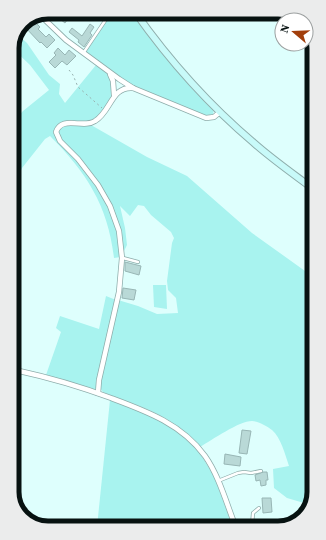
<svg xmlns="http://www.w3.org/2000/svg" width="326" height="540" font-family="'Source Serif 4',serif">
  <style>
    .green { fill: #a8f3ef }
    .building { fill: #b9d9d7; stroke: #98b6b5 }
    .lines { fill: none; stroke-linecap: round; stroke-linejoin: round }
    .lane-casing { stroke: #8eadab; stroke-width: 4 }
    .street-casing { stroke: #8eadab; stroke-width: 6 }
    .secondary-casing { stroke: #8eadab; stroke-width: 8 }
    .path { stroke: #98b2b0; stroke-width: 1; stroke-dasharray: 2 3; stroke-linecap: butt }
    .lane { stroke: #fff; stroke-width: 2.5 }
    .street { stroke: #fff; stroke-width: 4.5 }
    .secondary { stroke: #c8faf9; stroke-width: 6 }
    .rim { fill: none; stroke: #071211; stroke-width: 5 }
  </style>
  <rect width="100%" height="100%" fill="#defffd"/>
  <g class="green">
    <path d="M 112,12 L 133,12 L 214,109 L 213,114 L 206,116 L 140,90 L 128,83 L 86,52 Z"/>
    <path d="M 17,34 L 27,43 L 49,75 L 60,84 L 59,94 L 65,103 L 96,65 C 99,68 105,71 108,74 C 119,88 110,103 101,113 C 99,115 97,119 94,120 C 87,124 77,122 70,120 L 68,123 L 91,125 L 147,157 L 187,176 L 252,233 L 312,276 L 314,494 L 305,507 L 304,503 L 287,498 L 274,488 L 273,469 L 289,466 C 285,454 281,438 272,430 C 267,426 258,421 252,421 C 239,421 212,440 200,447 C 188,435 177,425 163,417 C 144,406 123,401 103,392 L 100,388 L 101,379 L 118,300 L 138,306 L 157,314 L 178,313 L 176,298 L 168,290 L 167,281 L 172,243 L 174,238 L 171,232 L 151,215 L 144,206 L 138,205 L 130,216 L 120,206 L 125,228 L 127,245 L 121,257 L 114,258 C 108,206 87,173 50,136 L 45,139 L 22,168 L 13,189 L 13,122 L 23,111 L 49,90 L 30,65 L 12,48 Z"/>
    <path d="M 153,285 L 166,285 L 167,309 L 154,307 Z"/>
    <path d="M 106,296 L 116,300 L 96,388 L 94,390 L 46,375 L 61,332 L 56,328 L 60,316 L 99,329 Z"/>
    <path d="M 110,400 L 157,418 L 179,433 L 198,450 L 214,476 L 232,525 L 97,527 Z"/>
  </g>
  <g class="building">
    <path d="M 56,12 L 67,12 L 71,14 L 65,23 L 60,19 L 62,16 Z"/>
    <path d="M 28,20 L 30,23 L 33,20 L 40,27 L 38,29 L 46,37 L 49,34 L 55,40 L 47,48 L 41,42 L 40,43 L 25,27 L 24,28 L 21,25 Z"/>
    <path d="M 90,24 L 94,27 L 90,33 L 92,35 L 84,47 L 78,42 L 79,40 L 69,32 L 72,28 L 82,36 Z"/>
    <path d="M 58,48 L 65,55 L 69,50 L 76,56 L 67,65 L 62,61 L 55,68 L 49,62 L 56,55 L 54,53 Z"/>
    <path d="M 125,262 L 141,266 L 139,275 L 125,271 Z"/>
    <path d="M 123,288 L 136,290 L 134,300 L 122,298 Z"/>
    <path d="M 242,430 L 251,431 L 247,454 L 239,453 Z"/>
    <path d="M 225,454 L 241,457 L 240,466 L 224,464 Z"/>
    <path d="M 263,472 L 267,472 L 268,480 L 266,480 L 266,485 L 261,486 L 260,480 L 256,481 L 255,475 Z"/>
    <path d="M 262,498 L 271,498 L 272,512 L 263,513 Z"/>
  </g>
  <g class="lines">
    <g class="lane-casing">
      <g id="lane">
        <path d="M 84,52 L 111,12"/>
        <path d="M 123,258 L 138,262"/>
        <path d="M 218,481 L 238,473 L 244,472 L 251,473 L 261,471"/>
        <path d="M 252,525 L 253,513 L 259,508"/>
      </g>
    </g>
    <g class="street-casing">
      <g id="street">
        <path d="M 40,15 L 66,40 L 119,79 L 133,88 L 206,118 L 214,117 L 220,112"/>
        <path d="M 110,74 L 113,81 L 114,95"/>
        <path d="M 15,370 C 47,377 79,386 111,398 C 146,411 182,424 205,456 C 219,476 226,502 235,525"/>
        <path d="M 98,393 L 99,380 L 119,292 L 122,258 L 119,231 L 110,206 L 98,185 L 78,159 L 60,141 L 56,132 C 62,115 83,129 95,121 C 111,112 111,86 133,88"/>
      </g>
    </g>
    <g class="secondary-casing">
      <path id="secondary" d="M 135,12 C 169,60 209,105 254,143 C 272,159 292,173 312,188"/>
    </g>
    <path class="path" d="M 69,70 L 73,75 L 78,87 L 102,108"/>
    <use href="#lane" class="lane"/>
    <use href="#street" class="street"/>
    <use href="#secondary" class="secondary"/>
  </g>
  <path d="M0 0H326V540H0ZM48 19H278A29 29 0 0 1 307 48V492A29 29 0 0 1 278 521H48A29 29 0 0 1 19 492V48A29 29 0 0 1 48 19Z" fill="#ebecec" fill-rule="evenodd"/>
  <path class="rim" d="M48 19H278A29 29 0 0 1 307 48V492A29 29 0 0 1 278 521H48A29 29 0 0 1 19 492V48A29 29 0 0 1 48 19Z"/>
  <g transform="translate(294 32) rotate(289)"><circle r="19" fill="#ffffff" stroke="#9ca0a0"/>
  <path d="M0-3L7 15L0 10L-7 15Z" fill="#a23e0b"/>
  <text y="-6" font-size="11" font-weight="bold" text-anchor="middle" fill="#071211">N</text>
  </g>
</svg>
